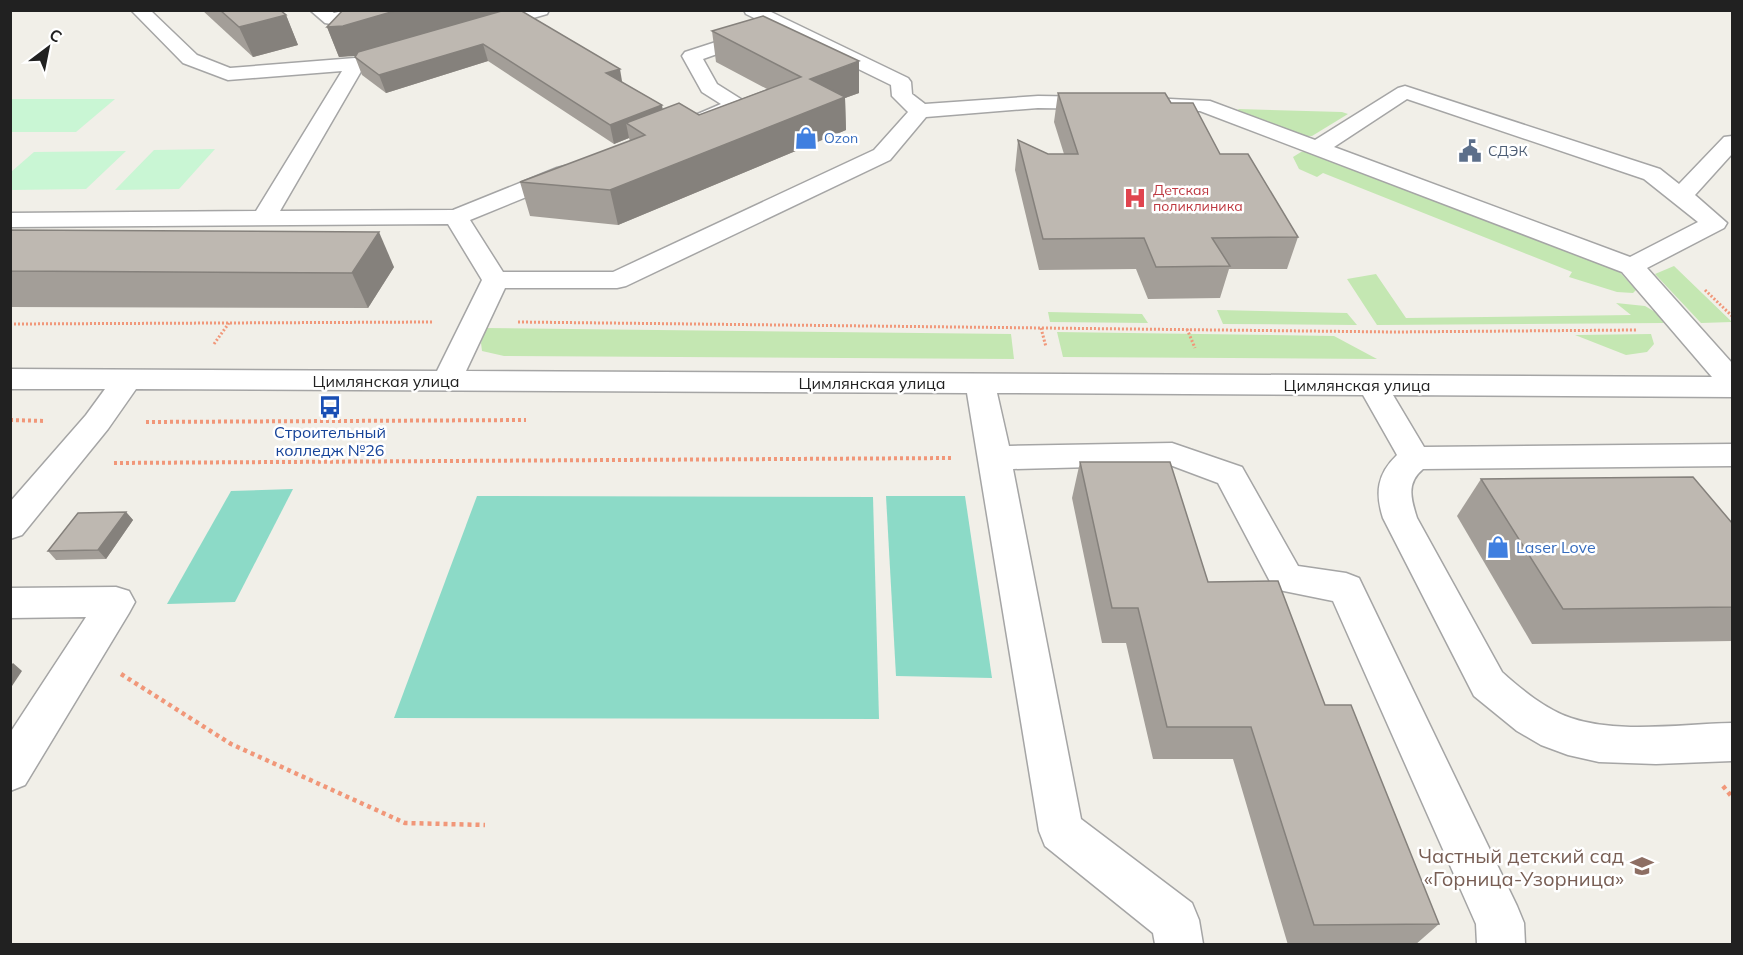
<svg xmlns="http://www.w3.org/2000/svg" width="1743" height="955" font-family="Mulish,sans-serif">
  <style>
    .grass { fill: #c4e7b2 }
    .park { fill: #c9f6d4 }
    .pitch { fill: #8cdac7 }
    .lines { fill: none; stroke-linecap: round; stroke-linejoin: round }
    .minor-casing { stroke: #a5a5a5; stroke-width: 3 }
    .path-far2 { stroke: #f19779; stroke-width: 3; stroke-dasharray: 2 2; stroke-linecap: butt }
    .path-far1 { stroke: #f19779; stroke-width: 4; stroke-dasharray: 3 3; stroke-linecap: butt }
    .path { stroke: #f19779; stroke-width: 4.5; stroke-dasharray: 4 4; stroke-linecap: butt }
    .minor { fill: #fff; fill-rule: evenodd }
    .wall { fill: #a39e98 }
    .shaded-wall { fill: #85817c }
    .building { fill: #beb8b1; stroke: #85817c; stroke-width: 1.5 }
    .labels { text-anchor: middle; dominant-baseline: central; stroke-width: 5; stroke-linejoin: round; paint-order: stroke }
    .far-shop-label { font-size: 14px; fill: #366cbe; stroke: #fff; text-anchor: start }
    .far-service-label { font-size: 14px; fill: #4e5e75; stroke: #fff; text-anchor: start }
    .far-health-label { font-size: 14px; fill: #be3a42; stroke: #fff; text-anchor: start }
    .street-label { font-size: 16px; fill: #212121; stroke: #fff }
    .transit-label { font-size: 16px; fill: #164399; stroke: #fff }
    .shop-label { font-size: 16px; fill: #366cbe; stroke: #fff; text-anchor: start }
    .near-education-label { font-size: 20px; fill: #785e54; stroke: #fff; text-anchor: end }
  </style>
  <rect width="100%" height="100%" fill="#f1efe8"/>
  <g class="grass">
    <path d="M 1238,109 L 1342,112 L 1348,114 L 1312,136 L 1302,136 L 1242,115 Z"/>
    <path d="M 1314,151 L 1616,268 L 1636,290 L 1633,293 L 1617,292 L 1569,277 L 1572,272 L 1323,173 L 1317,177 L 1299,169 L 1293,157 L 1301,152 Z"/>
    <path d="M 1674,266 L 1732,322 L 1701,323 L 1655,274 Z"/>
    <path d="M 1376,274 L 1406,318 L 1631,315 L 1616,303 L 1645,306 L 1667,319 L 1663,323 L 1377,325 L 1347,279 Z"/>
    <path d="M 1217,310 L 1347,313 L 1357,325 L 1223,324 Z"/>
    <path d="M 1048,312 L 1142,314 L 1148,323 L 1050,322 Z"/>
    <path d="M 486,328 L 1011,334 L 1014,359 L 504,356 L 482,351 L 481,343 Z"/>
    <path d="M 1057,332 L 1334,336 L 1377,359 L 1063,357 Z"/>
    <path d="M 1651,334 L 1654,344 L 1647,352 L 1626,355 L 1575,335 Z"/>
  </g>
  <g class="park">
    <path d="M 11,99 L 115,99 L 76,132 L 11,132 Z"/>
    <path d="M 215,149 L 179,189 L 115,190 L 154,150 Z"/>
    <path d="M 126,151 L 86,189 L 11,190 L 11,172 L 34,152 Z"/>
  </g>
  <g class="pitch">
    <path d="M 293,489 L 235,602 L 167,604 L 231,491 Z"/>
    <path d="M 477,496 L 873,497 L 879,719 L 394,718 Z"/>
    <path d="M 886,496 L 965,496 L 992,678 L 896,676 Z"/>
  </g>
  <g class="lines">
    <g class="minor-casing">
      <g id="minor">
        <path d="M 131,10 L 150,10 L 197,55 L 230,68 L 355,58 L 401,45 L 408,47 L 410,51 L 408,55 L 363,68 L 280,211 L 453,210 L 557,168 L 565,166 L 573,168 L 576,173 L 573,178 L 470,220 L 503,272 L 613,272 L 874,150 L 908,112 L 892,96 L 891,85 L 746,14 L 744,10 L 767,10 L 908,78 L 911,82 L 912,94 L 925,104 L 1038,96 L 1101,97 L 1108,99 L 1111,103 L 1108,107 L 1101,109 L 1038,108 L 926,117 L 890,160 L 626,286 L 617,288 L 505,288 L 466,371 L 1712,377 L 1622,272 L 1200,111 L 1150,110 L 1143,108 L 1140,104 L 1143,100 L 1150,98 L 1210,101 L 1315,140 L 1398,88 L 1405,86 L 1660,169 L 1679,184 L 1724,137 L 1732,136 L 1732,154 L 1695,195 L 1727,223 L 1724,228 L 1647,268 L 1732,363 L 1732,397 L 1393,395 L 1424,447 L 1732,444 L 1732,466 L 1423,469 C 1406,483 1411,499 1417,518 L 1502,672 C 1522,690 1545,709 1571,718 C 1618,734 1683,724 1732,723 L 1732,761 L 1656,764 L 1599,762 L 1568,755 L 1541,745 L 1517,731 L 1474,696 L 1383,518 C 1375,493 1377,474 1397,455 L 1363,395 L 997,393 L 1009,446 L 1172,443 L 1242,467 L 1298,566 L 1346,573 L 1359,578 L 1517,906 L 1524,923 L 1525,944 L 1477,944 L 1476,924 L 1333,601 L 1274,589 L 1218,483 L 1170,465 L 1013,469 L 1081,819 L 1192,903 L 1199,920 L 1203,944 L 1155,944 L 1153,933 L 1045,846 L 1039,831 L 967,393 L 136,389 L 108,429 L 22,535 L 10,539 L 10,502 L 86,415 L 105,389 L 10,389 L 10,369 L 437,371 L 482,280 L 448,224 L 10,227 L 10,213 L 256,211 L 342,71 L 228,80 L 183,63 ZM 1407,99 L 1644,179 L 1698,222 L 1630,257 L 1334,147 Z"/>
        <path d="M 310,10 L 330,10 L 334,13 L 347,10 L 385,10 L 383,14 L 331,24 L 325,23 Z"/>
        <path d="M 521,10 L 549,10 L 547,14 L 485,32 L 479,31 L 476,27 L 479,23 Z"/>
        <path d="M 756,29 L 762,30 L 765,34 L 762,38 L 703,59 L 717,84 L 744,101 L 747,105 L 744,109 C 729,116 709,129 693,124 L 689,120 L 693,116 L 721,104 L 702,92 L 682,56 L 685,52 Z"/>
        <path d="M 116,587 L 129,591 L 135,602 L 129,613 L 25,785 L 10,791 L 10,733 L 86,617 L 10,618 L 10,588 Z"/>
      </g>
    </g>
    <g class="path-far2">
      <path d="M 1705,290 L 1732,316"/>
      <path d="M 518,322 L 1393,332 L 1636,330"/>
      <path d="M 10,324 L 433,322"/>
      <path d="M 1041,328 L 1046,347"/>
      <path d="M 1187,329 L 1195,348"/>
      <path d="M 214,344 L 229,323"/>
    </g>
    <g class="path-far1">
      <path d="M 10,420 L 46,421"/>
      <path d="M 146,422 L 526,420"/>
      <path d="M 114,463 L 952,458"/>
    </g>
    <g class="path">
      <path d="M 121,674 L 231,744 L 405,823 L 485,825"/>
      <path d="M 1723,786 L 1732,797"/>
    </g>
    <use href="#minor" class="minor"/>
  </g>
  <g class="wall">
    <path d="M 202,10 L 280,10 L 286,15 L 298,45 L 253,57 Z"/>
    <path d="M 500,12 L 662,105 L 662,110 L 699,115 L 767,89 L 716,62 L 712,31 L 859,93 L 845,98 L 846,130 L 618,225 L 530,216 L 520,182 L 630,141 L 629,138 L 614,144 L 488,61 L 386,93 L 362,75 L 355,57 L 356,55 L 339,57 L 327,27 Z"/>
    <path d="M 1058,93 L 1171,103 L 1220,154 L 1298,237 L 1287,269 L 1229,269 L 1220,298 L 1148,299 L 1136,269 L 1039,270 L 1015,170 L 1018,140 L 1048,154 L 1064,154 L 1054,122 Z"/>
    <path d="M 10,230 L 394,267 L 368,308 L 10,307 Z"/>
    <path d="M 1080,462 L 1208,582 L 1325,705 L 1439,924 L 1415,945 L 1288,945 L 1233,759 L 1153,759 L 1126,643 L 1102,643 L 1072,498 Z"/>
    <path d="M 1481,479 L 1732,523 L 1732,641 L 1532,644 L 1457,516 Z"/>
    <path d="M 126,512 L 133,520 L 106,559 L 56,560 L 48,551 Z"/>
  </g>
  <g class="shaded-wall">
    <path d="M 398,10 L 500,10 L 501,13 L 355,56 L 339,57 L 327,27 Z"/>
    <path d="M 286,15 L 298,45 L 253,57 L 239,27 Z"/>
    <path d="M 483,44 L 488,61 L 386,93 L 379,75 Z"/>
    <path d="M 859,61 L 859,93 L 845,98 L 846,130 L 618,225 L 610,190 L 810,79 Z"/>
    <path d="M 620,69 L 623,87 L 606,73 Z"/>
    <path d="M 662,105 L 665,124 L 626,123 L 629,138 L 614,144 L 610,125 Z"/>
    <path d="M 379,232 L 394,267 L 368,308 L 352,273 Z"/>
    <path d="M 126,512 L 133,520 L 106,559 L 98,550 Z"/>
    <path d="M 13,663 L 22,671 L 10,689 L 10,666 Z"/>
  </g>
  <g class="building">
    <path d="M 220,10 L 280,10 L 286,15 L 239,27 Z"/>
    <path d="M 343,10 L 398,10 L 343,26 L 327,27 Z"/>
    <path d="M 505,10 L 520,10 L 620,69 L 606,73 L 662,105 L 610,125 L 483,44 L 379,75 L 355,57 L 358,52 Z"/>
    <path d="M 763,16 L 859,61 L 810,79 L 845,97 L 610,190 L 520,182 L 645,135 L 626,123 L 679,103 L 699,115 L 801,77 L 712,31 Z"/>
    <path d="M 1058,93 L 1165,93 L 1171,103 L 1193,103 L 1220,154 L 1248,154 L 1298,237 L 1212,238 L 1230,266 L 1156,267 L 1144,238 L 1043,239 L 1018,140 L 1048,154 L 1078,154 Z"/>
    <path d="M 10,230 L 379,232 L 352,273 L 10,271 Z"/>
    <path d="M 1080,462 L 1170,462 L 1208,582 L 1278,581 L 1325,705 L 1351,705 L 1439,924 L 1314,925 L 1251,727 L 1167,727 L 1138,608 L 1112,608 Z"/>
    <path d="M 1693,477 L 1732,523 L 1732,607 L 1563,609 L 1481,479 Z"/>
    <path d="M 126,512 L 98,550 L 48,551 L 78,513 Z"/>
  </g>
  <defs>
    <g id="shop-bare" transform="scale(1.8)"><path d="M-5-2.5h2.3a2.7 3.5 0 0 1 5.4 0H5L5.5 6h-11ZM-1.5-2.5h3a1.5 2.3 0 0 0-3 0Z" fill="#3f7fe0" stroke="#fff" stroke-width="2.5" paint-order="stroke"/></g>
    <g id="civic-bare" transform="scale(1.8)"><path d="M-.6-6.5H3V-4.5H.6V-3L4-1V1h2V6H-6V1h2V-1L-.6-3ZM-1.2 2.5V6h2.4V2.5Z" fill="#5c6f8a" stroke="#fff" stroke-width="2.5" paint-order="stroke"/></g>
    <g id="hospital-bare" transform="scale(1.8)"><path d="M-5-5h3v3.5h4V-5h3V5h-3V1.5h-4V5h-3Z" fill="#e0444e" stroke="#fff" stroke-width="2.5" paint-order="stroke"/></g>
    <g id="bus-bare" transform="scale(1.8)"><path d="M-5-6H5V4H4V6H2V4H-2V6H-4V4H-5ZM-3.5-4V0h7V-4ZM-3.5 1.2v1.5H-2V1.2ZM2 1.2v1.5H3.5V1.2Z" fill="#1a4fb4" stroke="#fff" stroke-width="2.5" paint-order="stroke"/></g>
    <g id="school-bare" transform="scale(1.8)"><path d="M0-5L7-2L0 1L-7-2ZM-4 1L0 2.5L4 1V4Q0 6-4 4Z" fill="#8d6e63" stroke="#fff" stroke-width="2.5" paint-order="stroke"/></g>
  </defs>
  <g fill-rule="evenodd">
    <use href="#shop-bare" x="806" y="138"/>
    <use href="#civic-bare" x="1470" y="151"/>
    <use href="#hospital-bare" x="1135" y="198"/>
    <use href="#bus-bare" x="330" y="407"/>
    <use href="#shop-bare" x="1498" y="547"/>
    <use href="#school-bare" x="1642" y="866"/>
  </g>
  <g class="labels">
    <g class="far-shop-label">
      <text x="824" y="138">Ozon</text>
    </g>
    <g class="far-service-label">
      <text x="1488" y="151">СДЭК</text>
    </g>
    <g class="far-health-label">
      <text x="1153" y="190">Детская<tspan x="1153" dy="16">поликлиника</tspan></text>
    </g>
    <g class="street-label">
      <text x="386" y="381">Цимлянская улица</text>
      <text x="872" y="383">Цимлянская улица</text>
      <text x="1357" y="385">Цимлянская улица</text>
    </g>
    <g class="transit-label">
      <text x="330" y="432">Строительный<tspan x="330" dy="18">колледж №26</tspan></text>
    </g>
    <g class="shop-label">
      <text x="1516" y="547">Laser Love</text>
    </g>
    <g class="near-education-label">
      <text x="1624" y="855">Частный детский сад<tspan x="1624" dy="23">«Горница-Узорница»</tspan></text>
    </g>
  </g>
  <rect width="1743" height="955" fill="none" stroke="#212121" stroke-width="24"/>
  <g transform="translate(48 48) rotate(32)" stroke="#ffffff" stroke-width="4.5" paint-order="stroke">
  <path d="M0-4.5L10 22L0 15L-10 22Z" fill="#212121"/>
  <text y="-9" font-size="16" font-weight="bold" text-anchor="middle" fill="#212121">С</text>
  </g>
</svg>
